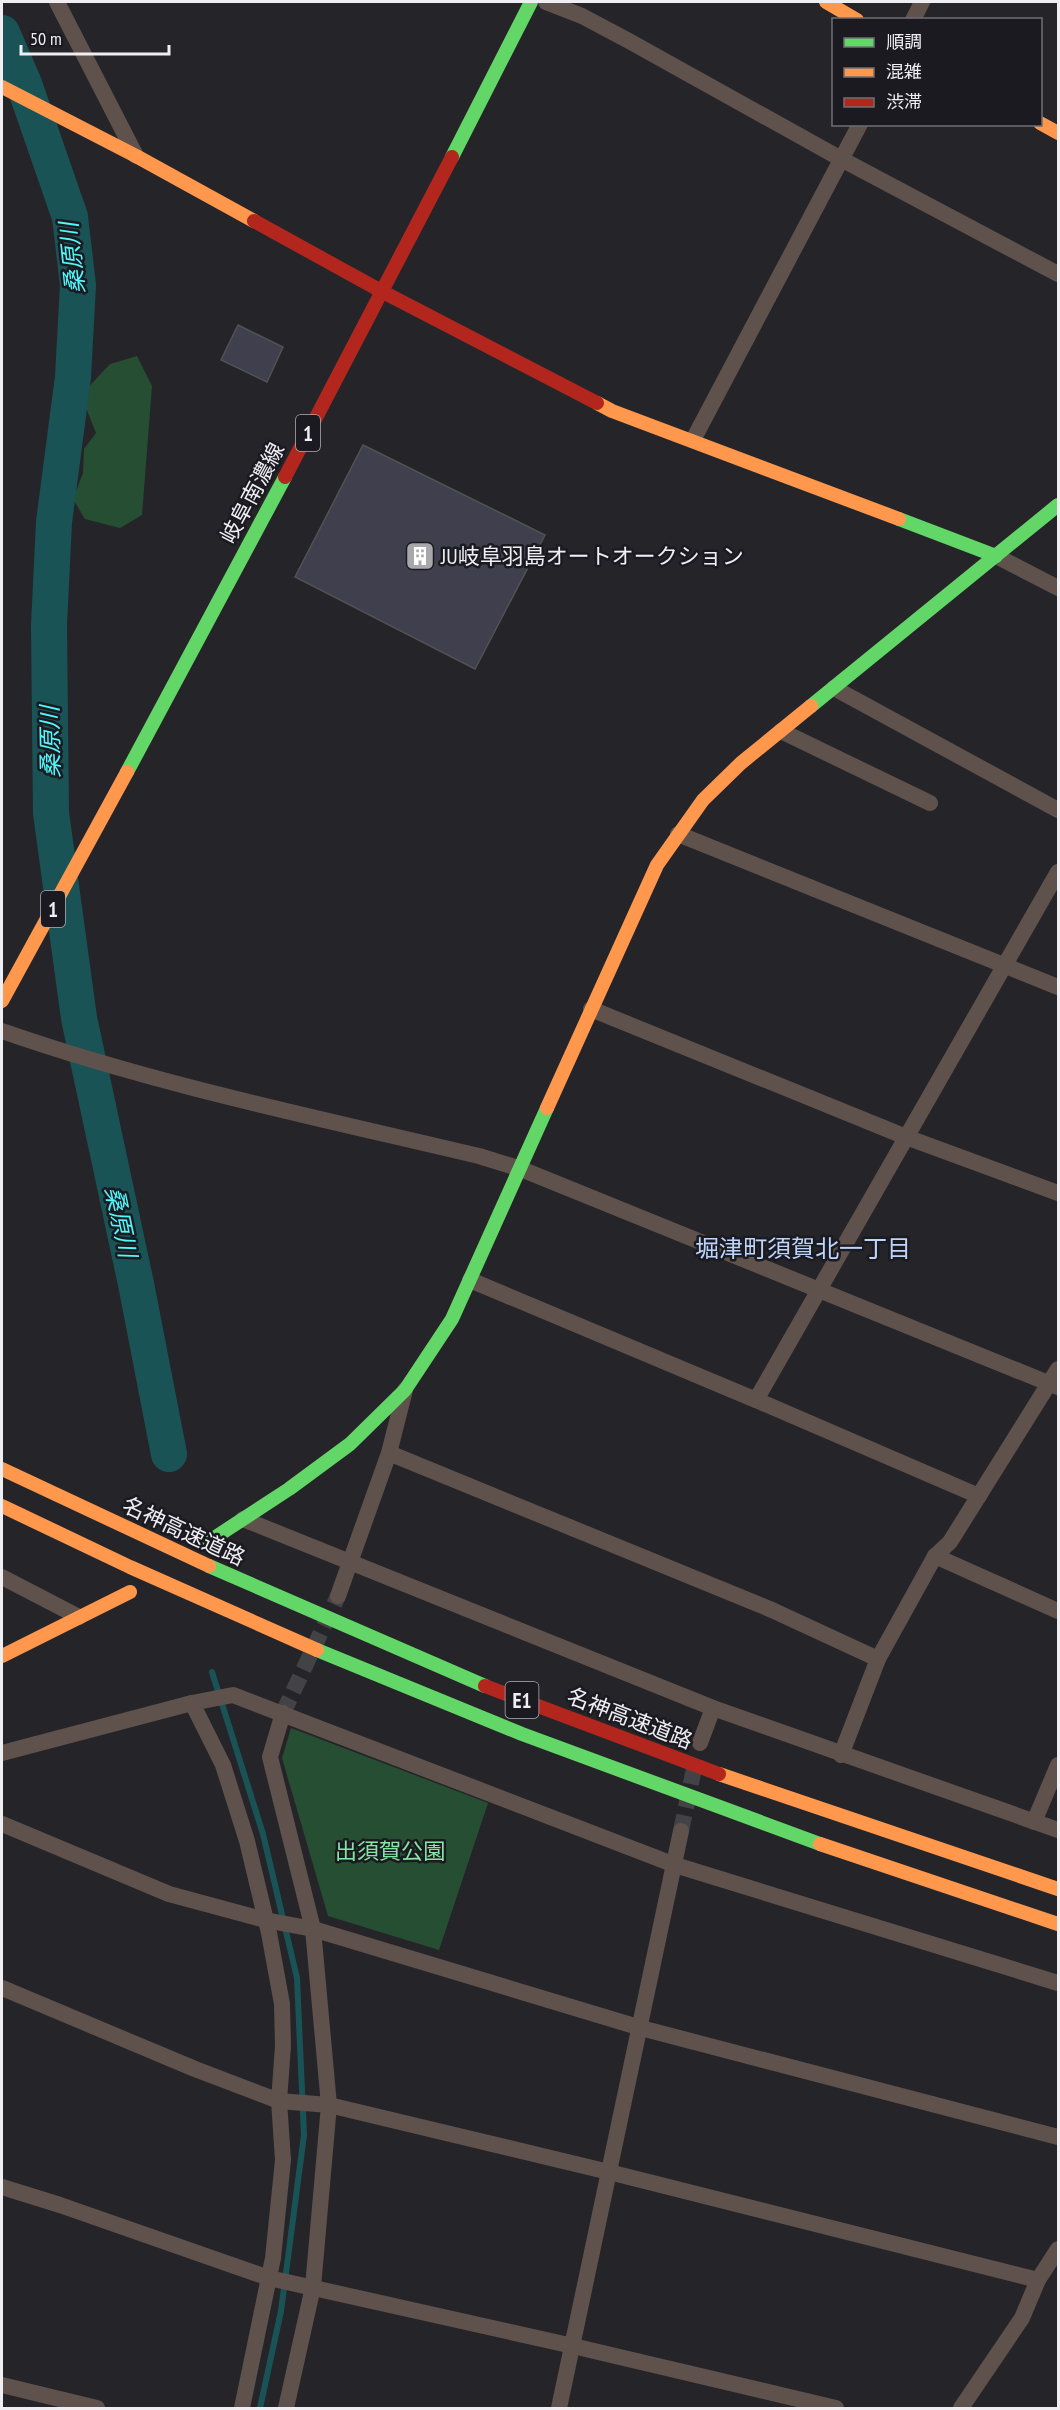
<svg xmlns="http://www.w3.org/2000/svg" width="1060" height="2410" font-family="'PT Sans Narrow','Noto Sans JP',sans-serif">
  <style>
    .green { fill: #264e33 }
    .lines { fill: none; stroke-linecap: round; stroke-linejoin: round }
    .stream { stroke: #195356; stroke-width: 6 }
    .river { stroke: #195356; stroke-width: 36 }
    .building { fill: #403f4d; stroke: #525254; stroke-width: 1.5 }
    .street-tunnel { stroke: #434347; stroke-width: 16; stroke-dasharray: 16 8; stroke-linecap: butt }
    .street { stroke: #5f514b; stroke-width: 16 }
    .fast { stroke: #63d668; stroke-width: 14 }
    .slow { stroke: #ff974d; stroke-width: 14 }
    .jam { stroke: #b3261e; stroke-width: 14 }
    .labels { text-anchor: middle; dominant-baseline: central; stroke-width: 5; stroke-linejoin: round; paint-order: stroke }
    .shield { fill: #1a1a20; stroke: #afafb4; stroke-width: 1.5 }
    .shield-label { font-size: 21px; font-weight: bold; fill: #efeff3 }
    .street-label { font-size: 22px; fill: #efeff3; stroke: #1a1a20 }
    .poi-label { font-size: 22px; fill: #efeff3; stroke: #1a1a20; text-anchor: start }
    .park-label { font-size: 22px; fill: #83e6a2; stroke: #1a1a20 }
    .water-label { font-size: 24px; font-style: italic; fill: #50f7fc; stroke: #1a1a20 }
    .neighbourhood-label { font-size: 24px; fill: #bdd5fc; stroke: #1a1a20 }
  </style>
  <rect width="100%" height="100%" fill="#252529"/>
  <g class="green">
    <path d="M 137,356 L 152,386 L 142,515 L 120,528 L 85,519 L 73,499 L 83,473 L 84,449 L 96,433 L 81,395 L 110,364 Z"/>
    <path d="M 291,1728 L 488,1803 L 439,1950 L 328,1916 L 282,1758 Z"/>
  </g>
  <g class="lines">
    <path class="stream" d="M 212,1672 L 263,1834 L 297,1978 L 304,2135 L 281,2311 L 260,2408"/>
    <path class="river" d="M 2,33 L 24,84 L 70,217 L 78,285 L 73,377 L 54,522 L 49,625 L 51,813 L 79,1018 L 136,1284 L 169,1454"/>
  </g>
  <g class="building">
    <path d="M 238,325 L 283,347 L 267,382 L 221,360 Z"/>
    <path d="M 363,445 L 545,535 L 475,669 L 295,577 Z"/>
  </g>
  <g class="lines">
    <g class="street-tunnel">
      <path d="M 283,1713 L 338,1596"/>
      <path d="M 681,1831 L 696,1759"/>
    </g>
    <g class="street">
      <path d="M 57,2 L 136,156"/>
      <path d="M 546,2 L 582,16 L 629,41 L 843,160 L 1058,274"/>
      <path d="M 913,20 L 922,2"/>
      <path d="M 693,440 L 860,124"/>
      <path d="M 996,556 L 1058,588"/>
      <path d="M 834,688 L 1058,810"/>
      <path d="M 781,731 L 930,803"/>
      <path d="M 678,834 L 1058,987"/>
      <path d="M 591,1009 L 906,1137 L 1058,1193"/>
      <path d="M 2,1031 C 157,1085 319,1118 479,1156 L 521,1169 L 1058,1387"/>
      <path d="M 470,1280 L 756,1400 L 1058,872"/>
      <path d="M 756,1400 L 979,1496"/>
      <path d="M 389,1453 L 772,1610 L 878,1659"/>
      <path d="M 243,1519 L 713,1708 L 1058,1830"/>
      <path d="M 935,1556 L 1058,1611"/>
      <path d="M 2,1577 L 79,1617"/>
      <path d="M 338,1596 L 389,1453 L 405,1390"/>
      <path d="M 192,1703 L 223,1765 L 247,1841 L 269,1933 L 282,2004 L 283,2046 L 279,2101 L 283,2160 L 273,2258 L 242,2408"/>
      <path d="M 283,1713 L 270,1757 L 313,1929 L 329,2105 L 313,2287 L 286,2408"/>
      <path d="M 700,1743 L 713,1708"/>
      <path d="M 2,1753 L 192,1703 L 233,1695 L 675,1865 L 1058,1983"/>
      <path d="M 841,1755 L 878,1659 L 935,1556 L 950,1542 L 1058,1369"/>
      <path d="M 1034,1822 L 1058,1765"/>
      <path d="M 2,1824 L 169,1894 L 265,1920 L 313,1929 L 641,2028 L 1058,2137"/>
      <path d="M 2,1988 L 195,2069 L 279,2101 L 329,2105 L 609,2172 L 1038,2280"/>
      <path d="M 2,2187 L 60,2205 L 269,2278 L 573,2346 L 836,2408"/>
      <path d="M 2,2385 L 97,2408"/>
      <path d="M 559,2408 L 681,1831"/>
      <path d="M 961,2408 L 1022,2318 L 1038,2280 L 1058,2249"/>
    </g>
    <g class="fast">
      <path d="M 452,157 L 531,2"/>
      <path d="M 899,519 L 996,556"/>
      <path d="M 811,706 L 1058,505"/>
      <path d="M 127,772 L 285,477"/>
      <path d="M 208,1542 L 289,1489 L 350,1444 L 405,1390 L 452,1319 L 547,1108"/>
      <path d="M 209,1566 L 485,1686"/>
      <path d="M 317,1650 L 522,1734 L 820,1844"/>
    </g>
    <g class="slow">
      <path d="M 826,2 L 857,20"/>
      <path d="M 2,87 L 136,156 L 254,221"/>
      <path d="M 1040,123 L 1058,133"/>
      <path d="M 597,403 L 612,411 L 899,519"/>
      <path d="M 2,1001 L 127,772"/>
      <path d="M 547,1108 L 657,865 L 703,800 L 741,763 L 811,706"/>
      <path d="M 2,1469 L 209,1566"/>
      <path d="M 2,1506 L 130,1567 L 317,1650"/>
      <path d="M 2,1656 L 130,1592"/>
      <path d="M 719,1774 L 1058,1889"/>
      <path d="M 820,1844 L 1058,1924"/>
    </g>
    <g class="jam">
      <path d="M 254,221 L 383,292 L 597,403"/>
      <path d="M 285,477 L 452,157"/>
      <path d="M 485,1686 L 719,1774"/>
    </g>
  </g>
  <defs>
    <g id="building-square" transform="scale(1.5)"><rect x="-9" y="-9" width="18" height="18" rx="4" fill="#a8a8ac" stroke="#1a1a20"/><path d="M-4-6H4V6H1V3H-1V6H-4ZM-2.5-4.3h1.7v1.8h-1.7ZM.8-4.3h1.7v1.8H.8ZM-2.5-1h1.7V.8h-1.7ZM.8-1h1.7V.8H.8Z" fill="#fff"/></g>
  </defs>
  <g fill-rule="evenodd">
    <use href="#building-square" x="420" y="556"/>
  </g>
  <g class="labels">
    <g class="shield">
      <rect x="296" y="415" width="24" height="36" rx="4.5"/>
      <rect x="41" y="891" width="24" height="36" rx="4.5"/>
      <rect x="505.5" y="1682" width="33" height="36" rx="4.5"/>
    </g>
    <g class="shield-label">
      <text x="308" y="433">1</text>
      <text x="53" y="909">1</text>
      <text x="522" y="1700">E1</text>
    </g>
    <g class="street-label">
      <text transform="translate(252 493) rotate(-62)">岐阜南濃線</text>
      <text transform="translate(184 1531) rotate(25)">名神高速道路</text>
      <text transform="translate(630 1718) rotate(21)">名神高速道路</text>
    </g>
    <g class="poi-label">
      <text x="441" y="556">JU岐阜羽島オートオークション</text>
    </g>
    <g class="park-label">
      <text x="390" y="1851">出須賀公園</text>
    </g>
    <g class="water-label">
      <text transform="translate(72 258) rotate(-96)">桑原川</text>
      <text transform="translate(50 742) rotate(-91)">桑原川</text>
      <text transform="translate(121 1222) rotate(78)">桑原川</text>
    </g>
    <g class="neighbourhood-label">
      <text x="803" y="1248">堀津町須賀北一丁目</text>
    </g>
  </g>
  <rect width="1060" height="2410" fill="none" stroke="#efeff3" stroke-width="6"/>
  <rect x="832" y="18" width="210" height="108" fill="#1a1a20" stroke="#6f6f74" stroke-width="1.5"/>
  <rect x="844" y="38" width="30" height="9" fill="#63d668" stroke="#6f6f74" stroke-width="1.5"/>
  <text x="886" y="48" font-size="18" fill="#efeff3">順調</text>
  <rect x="844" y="68" width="30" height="9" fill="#ff974d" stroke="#6f6f74" stroke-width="1.5"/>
  <text x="886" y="78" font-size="18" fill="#efeff3">混雑</text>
  <rect x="844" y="98" width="30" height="9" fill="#b3261e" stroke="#6f6f74" stroke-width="1.5"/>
  <text x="886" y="108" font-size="18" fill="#efeff3">渋滞</text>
  <path d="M21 45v9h148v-9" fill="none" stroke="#efeff3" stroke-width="3"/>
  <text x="30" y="45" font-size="18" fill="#efeff3" stroke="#1a1a20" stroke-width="4.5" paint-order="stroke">50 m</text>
</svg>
